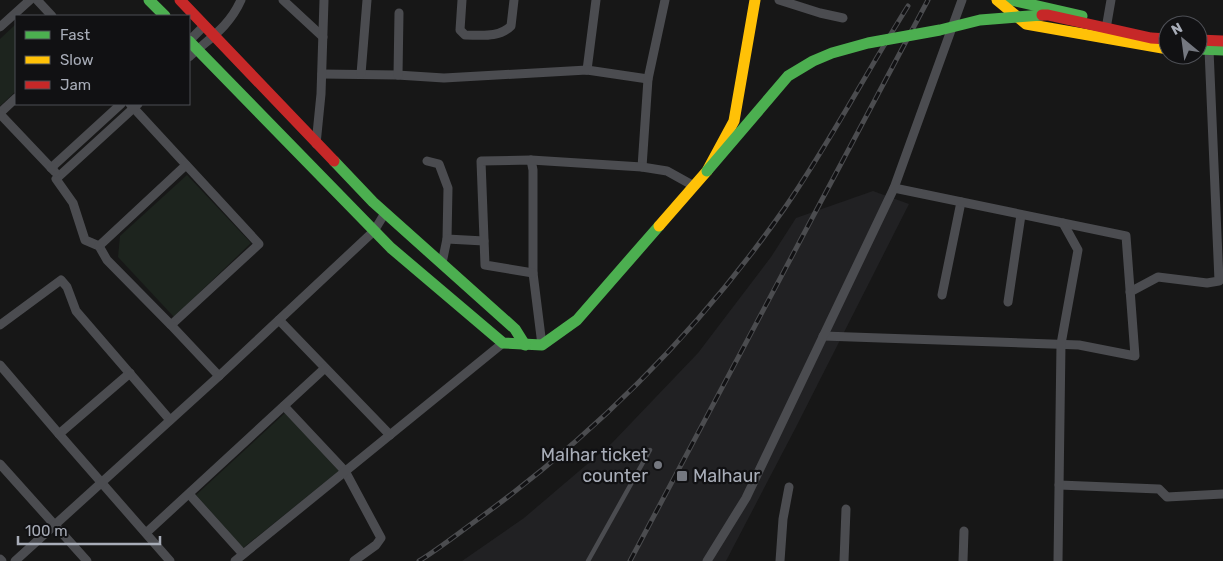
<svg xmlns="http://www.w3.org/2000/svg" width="1223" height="561" font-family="Rubik,sans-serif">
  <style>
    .built { fill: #212123 }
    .green { fill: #1d241e }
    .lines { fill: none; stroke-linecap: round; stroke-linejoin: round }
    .lane { stroke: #4b4c50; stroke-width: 4.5 }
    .street { stroke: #4b4c50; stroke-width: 9 }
    .fast { stroke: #4caf50; stroke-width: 11 }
    .slow { stroke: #ffc107; stroke-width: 11 }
    .jam { stroke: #c62828; stroke-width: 11 }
    .rail-casing { stroke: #4b4c4f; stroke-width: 5 }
    .rail { stroke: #111113; stroke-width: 3; stroke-dasharray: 9; stroke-linecap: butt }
    .fast-bridge { stroke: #4caf50; stroke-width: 11 }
    .jam-bridge { stroke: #c62828; stroke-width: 11 }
    .poi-dot { fill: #757880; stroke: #111113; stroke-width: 2 }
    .labels { text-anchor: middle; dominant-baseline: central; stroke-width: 4.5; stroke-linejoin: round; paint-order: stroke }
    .poi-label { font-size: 18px; fill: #a8adb8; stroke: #111113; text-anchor: end }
  </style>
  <rect width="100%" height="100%" fill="#171717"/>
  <path class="built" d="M 873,191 L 909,204 L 796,427 L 726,561 L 462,561 L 524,518 L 612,443 L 698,353 L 771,257 L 796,218 Z"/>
  <g class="green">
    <path d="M 16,24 L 16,91 L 0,106 L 0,39 Z"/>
    <path d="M 187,175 L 251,243 L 174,317 L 118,257 L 120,236 Z"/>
    <path d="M 285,413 L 339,471 L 243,548 L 196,495 Z"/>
  </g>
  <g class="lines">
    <path class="lane" d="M 588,561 L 650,450"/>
    <g class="street">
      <path d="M 37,0 L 52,16"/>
      <path d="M 283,0 L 323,37"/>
      <path d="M 462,0 L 460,30 L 465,35 C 481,35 499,38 511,26 L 514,0"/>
      <path d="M 779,0 L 820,13 L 843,18"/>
      <path d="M 1107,23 L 1111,0"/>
      <path d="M 0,27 L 30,0"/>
      <path d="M 189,41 L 204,26"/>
      <path d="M 189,57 C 210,38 229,27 241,0"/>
      <path d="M 587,70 L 596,0"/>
      <path d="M 322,74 L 397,75 L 444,78 L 587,70 L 648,79"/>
      <path d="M 361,74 L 367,0"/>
      <path d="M 398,75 L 399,13"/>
      <path d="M 130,104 L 259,244 L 171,325"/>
      <path d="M 138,104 L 56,179 L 73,203 L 85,240 L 99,246 L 107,260 L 171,325 L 219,376"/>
      <path d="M 0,113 L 16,98"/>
      <path d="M 0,114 L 55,172"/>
      <path d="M 316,144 L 321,94 L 324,0"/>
      <path d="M 531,160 L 533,170 L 533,273 L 542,345"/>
      <path d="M 427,161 L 439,164 L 448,188 L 447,239 L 442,263"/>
      <path d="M 642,167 L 648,79 L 665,0"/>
      <path d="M 51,168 L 121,104"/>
      <path d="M 447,239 L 484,241"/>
      <path d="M 99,246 L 186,165"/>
      <path d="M 533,273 L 485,265 L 481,161 L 531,160 L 642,167 L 667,171 L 694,186"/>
      <path d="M 1130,292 L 1158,277 L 1207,283 L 1219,281 L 1209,50"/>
      <path d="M 942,295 L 961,202"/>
      <path d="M 1008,302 L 1021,215"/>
      <path d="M 279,320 L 390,435"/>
      <path d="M 0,325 L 61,280 L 67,287 L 76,311 L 170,420"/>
      <path d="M 823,336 L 1079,345 L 1135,356 L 1126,236 L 894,188"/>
      <path d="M 0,365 L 59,434 L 130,373"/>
      <path d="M 284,406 L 345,471 L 381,538 L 376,545 L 354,561"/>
      <path d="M 59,434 L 170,561"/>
      <path d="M 0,464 L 87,561"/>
      <path d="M 1059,485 L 1159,489 L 1167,497 L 1223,494"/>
      <path d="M 189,494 L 243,554"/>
      <path d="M 146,533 L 325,368"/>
      <path d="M 0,559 L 2,561"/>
      <path d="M 15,561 L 219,376 L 374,231 L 385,213"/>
      <path d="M 235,561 L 503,343"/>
      <path d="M 707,561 L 746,498 L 894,188 L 962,0"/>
      <path d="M 780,561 L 783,519 L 789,487"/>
      <path d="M 844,561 L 846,509"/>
      <path d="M 963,561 L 964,531"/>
      <path d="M 1058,561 L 1061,344 L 1078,250 L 1063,223"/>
    </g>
    <g class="fast">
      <path d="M 149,0 L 165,16"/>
      <path d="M 1011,0 L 1082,16"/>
      <path d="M 189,41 L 391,248 L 503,343 L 542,345 L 577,320 L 659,226"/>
      <path d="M 1198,49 L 1223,50"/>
      <path d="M 334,161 L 373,202 L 515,329 L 525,345"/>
    </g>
    <g class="slow">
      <path d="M 997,0 L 1026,24 L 1168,49"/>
      <path d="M 659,226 L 707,171 L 734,121 L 755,0"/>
    </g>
    <g class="jam">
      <path d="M 180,0 L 334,161"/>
      <path d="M 1198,40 L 1223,41"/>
    </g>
    <g class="rail-casing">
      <g id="rail">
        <path d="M 419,561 C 440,548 460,532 481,517 C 599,431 700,329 784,209 C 829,144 866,73 908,6"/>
        <path d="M 630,561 L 928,0"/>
      </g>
    </g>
    <use href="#rail" class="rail"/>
    <path class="fast-bridge" d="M 707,171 L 788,76 L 813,61 L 832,53 L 868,43 L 940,30 L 980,20 L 1042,15"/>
    <path class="jam-bridge" d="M 1042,15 L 1048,15 L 1151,38 L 1168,39"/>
  </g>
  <g class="poi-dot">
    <circle cx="658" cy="465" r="5"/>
    <rect x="676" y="470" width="12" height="12" rx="2.5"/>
  </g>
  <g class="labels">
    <g class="poi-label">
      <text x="648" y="455">Malhar ticket<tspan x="648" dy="21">counter</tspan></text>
      <text x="693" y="476" text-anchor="start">Malhaur</text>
    </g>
  </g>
  <rect x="15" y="15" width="175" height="90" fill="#111113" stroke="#4d4f55"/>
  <rect x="25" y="31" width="25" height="8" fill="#4caf50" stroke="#4d4f55"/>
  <text x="60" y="40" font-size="15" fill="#a8adb8">Fast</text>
  <rect x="25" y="56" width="25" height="8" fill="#ffc107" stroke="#4d4f55"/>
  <text x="60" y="65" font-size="15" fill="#a8adb8">Slow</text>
  <rect x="25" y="81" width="25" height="8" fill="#c62828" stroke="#4d4f55"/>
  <text x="60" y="90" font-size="15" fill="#a8adb8">Jam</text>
  <g transform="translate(1183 40) rotate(331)"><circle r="24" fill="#111113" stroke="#4d4f55"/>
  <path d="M0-4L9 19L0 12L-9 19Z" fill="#757880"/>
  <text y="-8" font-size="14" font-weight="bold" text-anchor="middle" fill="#a8adb8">N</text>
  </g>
  <path d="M18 536v8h142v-8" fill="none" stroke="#a8adb8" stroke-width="2.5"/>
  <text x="25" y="536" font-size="15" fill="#a8adb8" stroke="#111113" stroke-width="4" paint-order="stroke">100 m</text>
</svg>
